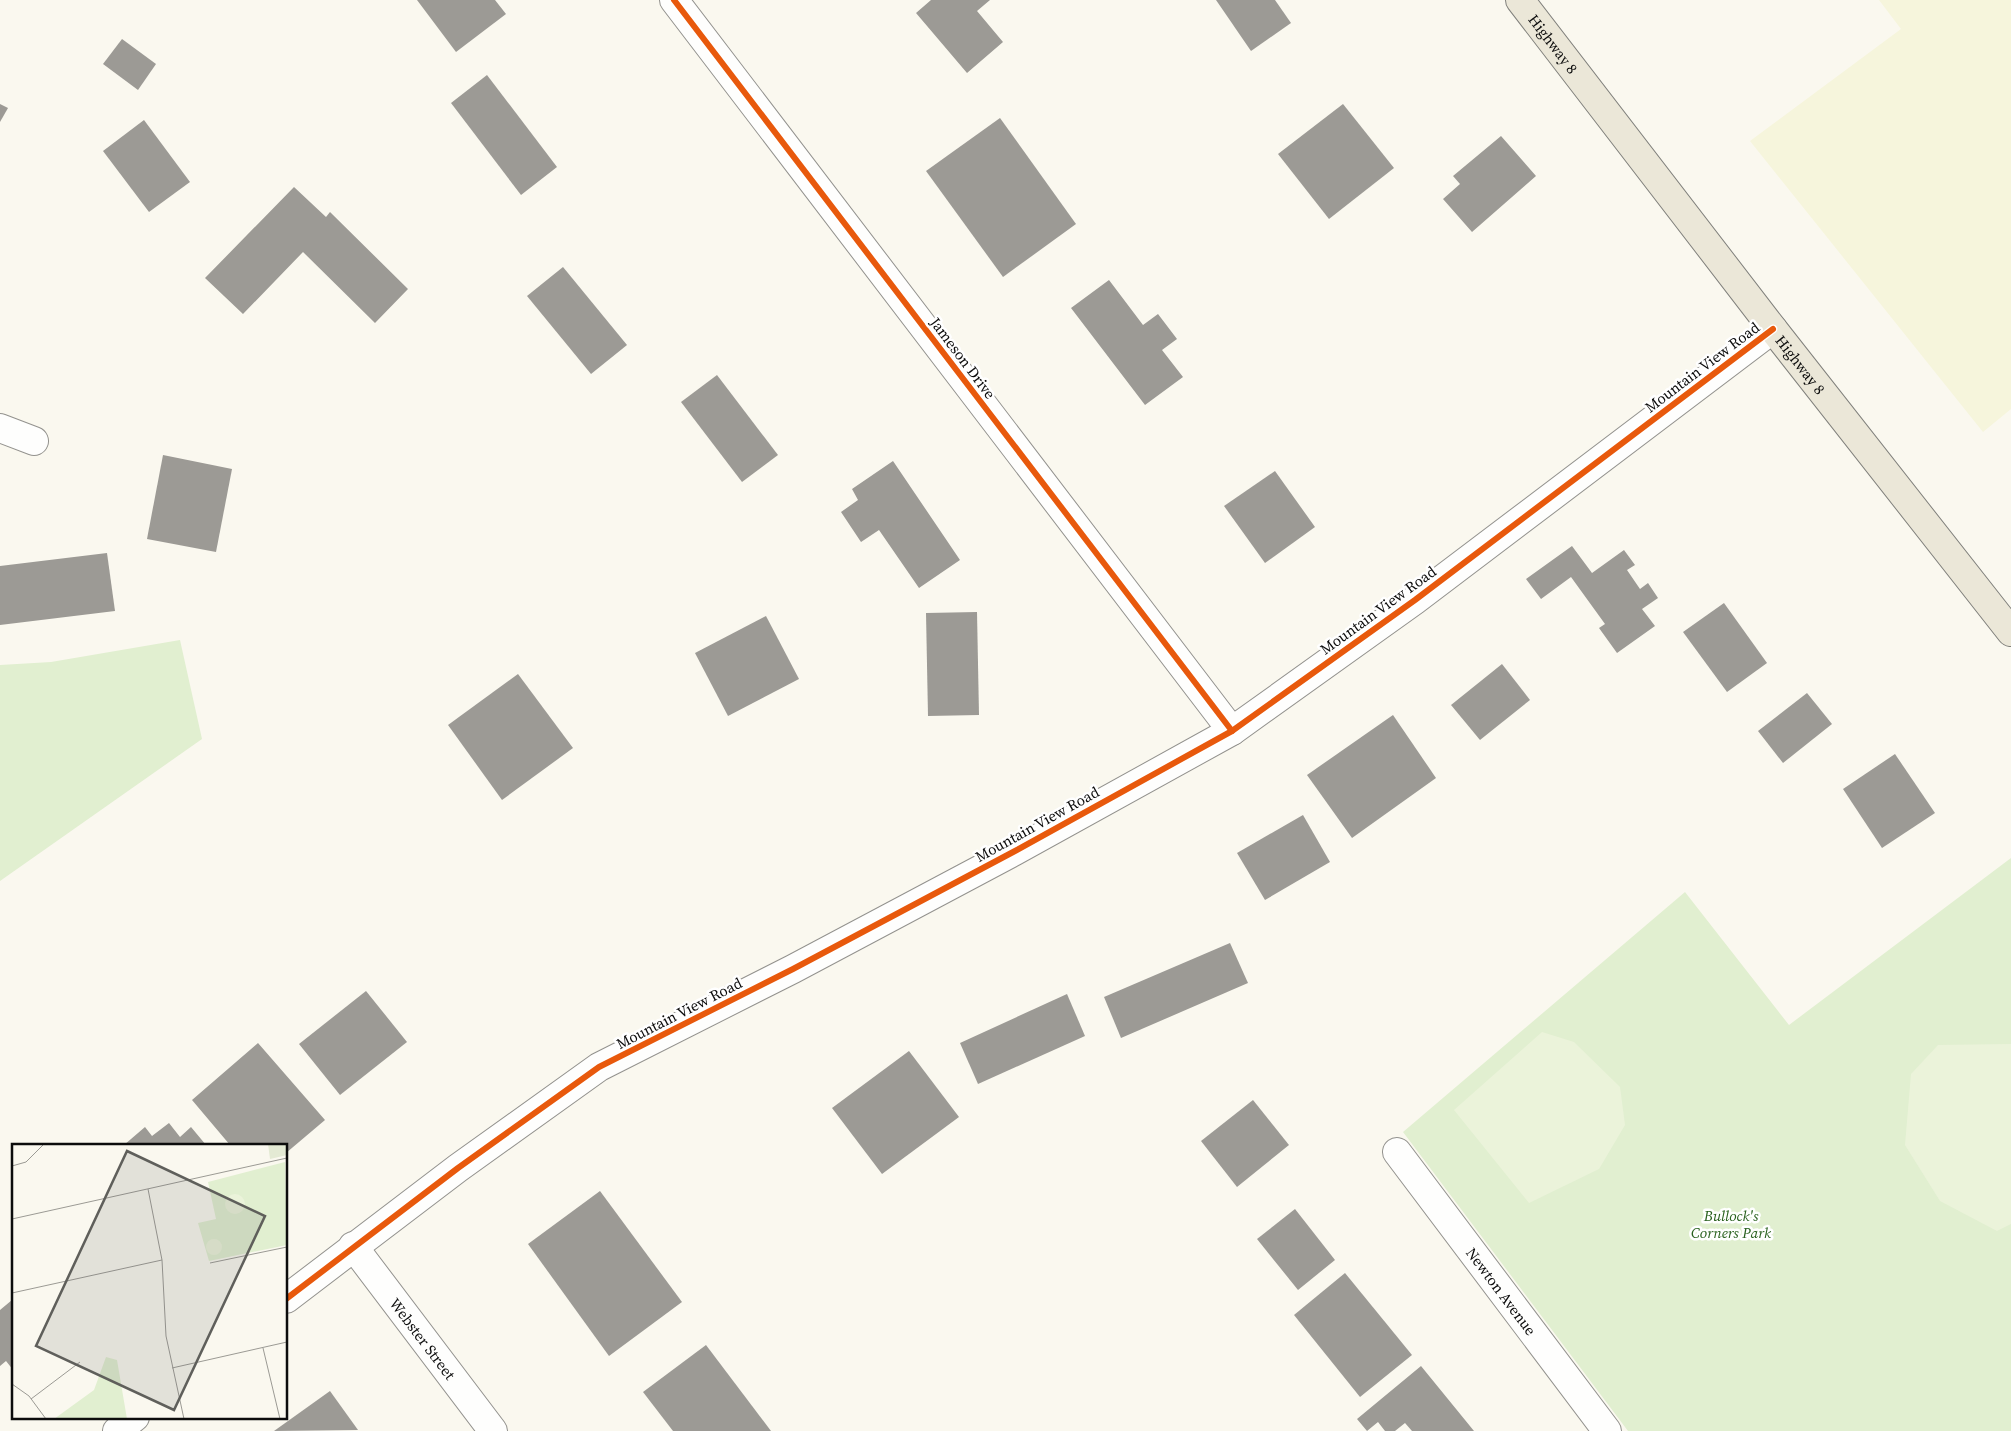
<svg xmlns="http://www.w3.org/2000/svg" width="2011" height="1431" font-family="'Source Serif 4',serif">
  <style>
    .farmland { fill: #f6f5dc }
    .green { fill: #e1efd0 }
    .pitch { fill: #ebf3da }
    .building { fill: #9c9a95 }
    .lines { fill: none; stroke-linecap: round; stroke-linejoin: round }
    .minor-casing { stroke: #93928e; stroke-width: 30 }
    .major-casing { stroke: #80807c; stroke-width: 30 }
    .minor { stroke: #fefefd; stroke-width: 28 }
    .major { stroke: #ebe7d8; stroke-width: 28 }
    .cycleway-casing { stroke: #fff; stroke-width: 9 }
    .cycleway { stroke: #e8590c; stroke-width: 6 }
    .labels { text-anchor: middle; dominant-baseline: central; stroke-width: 5; stroke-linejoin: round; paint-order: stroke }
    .street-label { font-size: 15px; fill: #0c0c0c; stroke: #fff }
    .park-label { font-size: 15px; font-style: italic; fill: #29611e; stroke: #fff }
    .inset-road { fill: none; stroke: #9b9a94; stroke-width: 1 }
    .view { fill: #5f5f5b; fill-opacity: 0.15; stroke: #5f5f5b; stroke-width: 2.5 }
    .inset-edge { fill: none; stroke: #0c0c0c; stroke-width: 2.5 }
  </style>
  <rect width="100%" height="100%" fill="#faf8ef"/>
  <path class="farmland" d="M 1879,0 L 2011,0 L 2011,409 L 1983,432 L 1750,141 L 1901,29 Z"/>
  <g class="green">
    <path d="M 180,640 L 202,739 L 0,881 L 0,665 L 51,662 Z"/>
    <path d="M 2011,858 L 2011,1431 L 1628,1431 L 1403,1132 L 1685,892 L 1789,1025 Z"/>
  </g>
  <g class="pitch">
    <path d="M 1542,1032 L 1574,1042 L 1620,1087 L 1625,1125 L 1599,1169 L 1529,1203 L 1454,1110 Z"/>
    <path d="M 2011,1044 L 2011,1224 L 1997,1231 L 1940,1201 L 1905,1145 L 1911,1074 L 1938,1045 Z"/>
  </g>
  <g class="building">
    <path d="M 417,0 L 495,0 L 506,14 L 456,52 Z"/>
    <path d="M 931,0 L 990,0 L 977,11 L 1003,42 L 967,73 L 916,13 Z"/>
    <path d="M 1216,0 L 1275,0 L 1291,23 L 1251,51 Z"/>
    <path d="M 122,39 L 156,64 L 138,90 L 103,64 Z"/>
    <path d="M 487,75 L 557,167 L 521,195 L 451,103 Z"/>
    <path d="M 0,104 L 8,108 L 0,122 Z"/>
    <path d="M 1343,104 L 1394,168 L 1329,219 L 1278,154 Z"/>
    <path d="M 1000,118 L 1076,224 L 1003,277 L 926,171 Z"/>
    <path d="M 144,120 L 190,182 L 149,212 L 103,151 Z"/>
    <path d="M 1501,136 L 1536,176 L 1472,232 L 1443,199 L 1460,184 L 1453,176 Z"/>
    <path d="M 294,187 L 326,217 L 330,212 L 408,289 L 375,323 L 303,252 L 243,314 L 205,278 Z"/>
    <path d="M 563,267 L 627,345 L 591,374 L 527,296 Z"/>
    <path d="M 1109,280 L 1143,325 L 1158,314 L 1177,339 L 1162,350 L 1183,377 L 1145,405 L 1071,308 Z"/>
    <path d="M 717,375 L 778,455 L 742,482 L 681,402 Z"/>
    <path d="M 163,455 L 232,469 L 216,552 L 147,539 Z"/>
    <path d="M 893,461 L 960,560 L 919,588 L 879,530 L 861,542 L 841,512 L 858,500 L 852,489 Z"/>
    <path d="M 1275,471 L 1315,527 L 1265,563 L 1224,506 Z"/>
    <path d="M 1572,546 L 1592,573 L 1624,550 L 1635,565 L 1627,570 L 1640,589 L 1648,583 L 1658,598 L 1642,609 L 1655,626 L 1617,653 L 1599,628 L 1605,624 L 1571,577 L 1541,599 L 1526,579 Z"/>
    <path d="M 107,553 L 115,611 L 0,625 L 0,566 Z"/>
    <path d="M 1724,603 L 1767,663 L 1727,692 L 1683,632 Z"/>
    <path d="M 977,612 L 979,715 L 928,716 L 926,613 Z"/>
    <path d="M 766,616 L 799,679 L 728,716 L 695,653 Z"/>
    <path d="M 1502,664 L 1530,700 L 1480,740 L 1451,705 Z"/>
    <path d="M 518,674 L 573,748 L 502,800 L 448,725 Z"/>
    <path d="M 1807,693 L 1832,724 L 1783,763 L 1758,731 Z"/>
    <path d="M 1393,715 L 1436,778 L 1352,838 L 1307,775 Z"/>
    <path d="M 1895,754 L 1935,813 L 1882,848 L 1843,789 Z"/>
    <path d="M 1303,815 L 1330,862 L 1265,900 L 1237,853 Z"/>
    <path d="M 1230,943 L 1248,983 L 1121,1038 L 1104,997 Z"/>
    <path d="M 366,991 L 407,1042 L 340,1095 L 299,1044 Z"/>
    <path d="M 1067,994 L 1085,1036 L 978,1084 L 960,1043 Z"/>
    <path d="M 258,1043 L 325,1120 L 286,1153 L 286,1145 L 230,1145 L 192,1100 Z"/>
    <path d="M 909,1051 L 959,1117 L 882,1174 L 832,1108 Z"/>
    <path d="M 1253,1100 L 1289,1145 L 1237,1187 L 1201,1141 Z"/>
    <path d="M 169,1123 L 180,1137 L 191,1127 L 206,1145 L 124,1145 L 145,1127 L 152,1136 Z"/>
    <path d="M 600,1191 L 682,1302 L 609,1356 L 528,1244 Z"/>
    <path d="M 1295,1209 L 1335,1260 L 1298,1290 L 1257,1239 Z"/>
    <path d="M 1345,1273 L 1412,1355 L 1360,1397 L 1294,1315 Z"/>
    <path d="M 12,1300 L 14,1302 L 14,1371 L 6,1361 L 0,1366 L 0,1310 Z"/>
    <path d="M 706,1345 L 771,1431 L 673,1431 L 643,1392 Z"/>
    <path d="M 1421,1366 L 1474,1431 L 1412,1431 L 1405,1423 L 1395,1431 L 1385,1431 L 1378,1422 L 1367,1431 L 1357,1419 Z"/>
    <path d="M 330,1391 L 358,1430 L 274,1431 Z"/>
  </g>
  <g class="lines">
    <g class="minor-casing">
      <g id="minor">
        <path d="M 674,0 L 1232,731"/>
        <path d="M 0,428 L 34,441"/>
        <path id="s1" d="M 1397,1152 L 1607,1431"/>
        <path id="s2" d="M 353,1246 L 493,1431"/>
        <path d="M 286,1299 L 458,1168 L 599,1067 L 793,969 L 1015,851 L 1232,731 L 1415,600 L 1773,329"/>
        <path d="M 117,1431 L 135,1417"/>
      </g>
    </g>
    <g class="major-casing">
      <g id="major">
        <path id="s3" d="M 1520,0 L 1773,329 L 2011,632"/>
      </g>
    </g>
    <use href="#minor" class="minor"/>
    <use href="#major" class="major"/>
    <g class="cycleway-casing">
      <g id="cycleway">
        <path d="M 674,0 L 1232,731"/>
        <path d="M 286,1299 L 458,1168 L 599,1067 L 793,969 L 1015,851 L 1232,731 L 1415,600 L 1773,329"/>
      </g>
    </g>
    <use href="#cycleway" class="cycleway"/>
  </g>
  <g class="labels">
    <g class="street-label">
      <text stroke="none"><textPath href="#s3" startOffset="55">Highway 8</textPath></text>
      <text transform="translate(963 358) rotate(53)">Jameson Drive</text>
      <text stroke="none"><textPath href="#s3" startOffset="460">Highway 8</textPath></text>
      <text transform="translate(1702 367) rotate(-37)">Mountain View Road</text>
      <text transform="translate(1378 610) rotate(-36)">Mountain View Road</text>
      <text transform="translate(1037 824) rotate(-29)">Mountain View Road</text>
      <text transform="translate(679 1013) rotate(-27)">Mountain View Road</text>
      <text stroke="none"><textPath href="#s1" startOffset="174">Newton Avenue</textPath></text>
      <text stroke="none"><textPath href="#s2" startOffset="116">Webster Street</textPath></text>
    </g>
    <g class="park-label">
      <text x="1731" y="1215">Bullock's<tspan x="1731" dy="17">Corners Park</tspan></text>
    </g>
  </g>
  <g transform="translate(12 1144)">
    <rect width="275" height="275" fill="#faf8ef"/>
    <path d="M 273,18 L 275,101 L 197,117 L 186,79 L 204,75 L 196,38 ZM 94,213 L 105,216 L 115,275 L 42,275 L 82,246 Z" fill="#e1efd0"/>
    <path d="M 256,0 L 275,0 L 275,11 L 258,15 Z" fill="#e4ead4"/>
    <path d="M213 60a10 10 0 1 1 20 0a10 10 0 1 1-20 0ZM194 103a8 8 0 1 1 16 0a8 8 0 1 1-16 0Z" fill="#ebf3da"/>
    <path class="inset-road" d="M 0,22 L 14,18 L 32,0M 136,45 L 150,116 L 154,192 L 172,275M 0,75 L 275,14M 198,119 L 275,103M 0,149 L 150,116M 251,204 L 268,275M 160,224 L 275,198M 0,240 L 17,252 L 34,275M 19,255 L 68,218"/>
    <path class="view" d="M 115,7 L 253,72 L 162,266 L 24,202 Z"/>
    <rect width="275" height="275" class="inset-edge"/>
  </g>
</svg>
